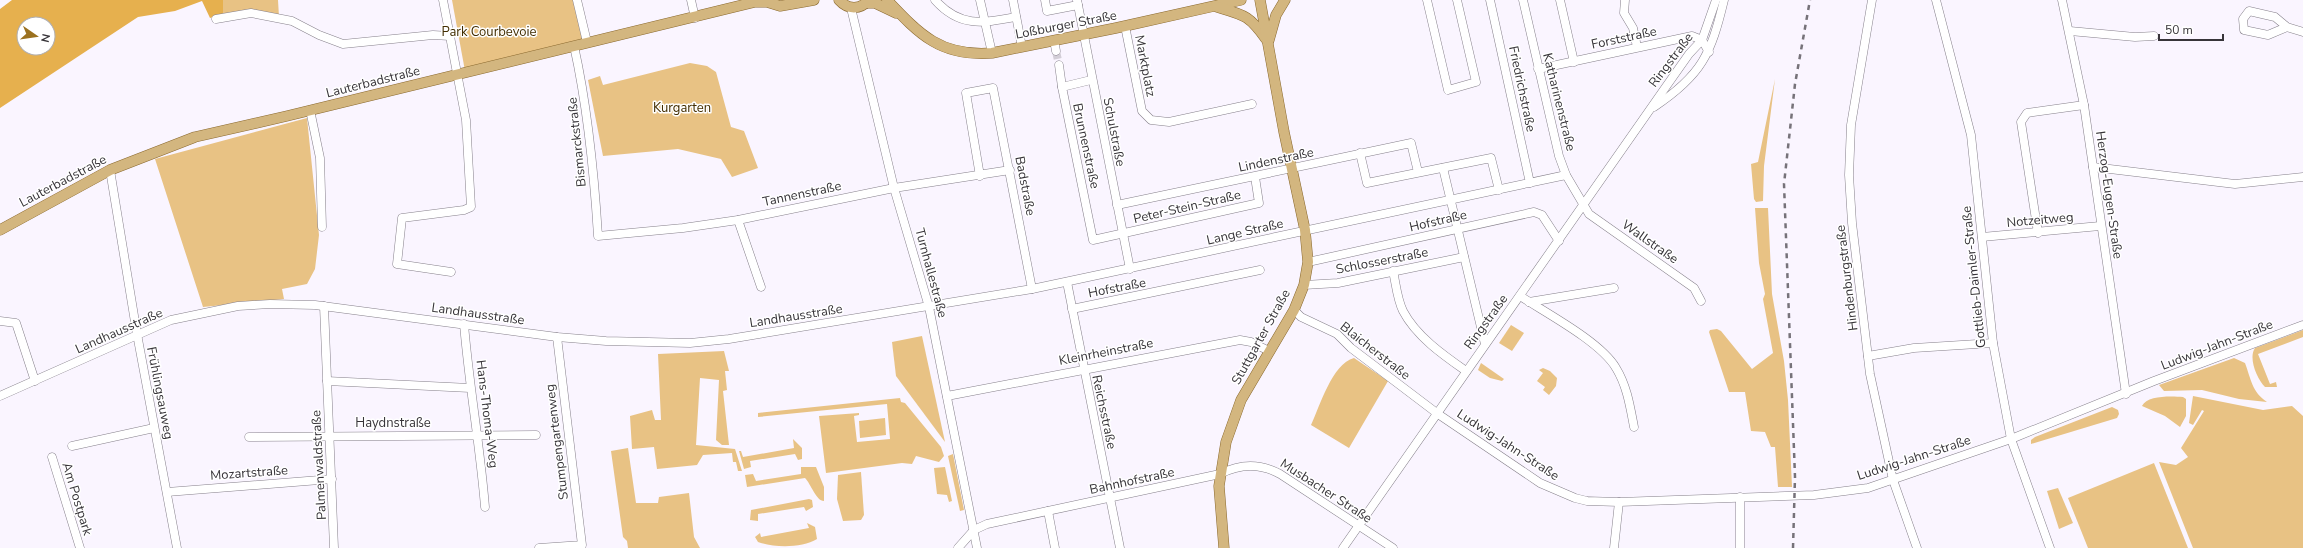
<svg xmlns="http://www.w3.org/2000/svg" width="2303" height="548" font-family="'Nunito Sans',sans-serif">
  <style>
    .green { fill: #e8c284 }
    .forest { fill: #e6b04e; fill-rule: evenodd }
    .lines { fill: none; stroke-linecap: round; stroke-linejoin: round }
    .minor-tunnel { stroke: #d3ced7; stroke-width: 8; stroke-dasharray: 8 4; stroke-linecap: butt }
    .minor-casing { stroke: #86808b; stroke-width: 9 }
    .major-casing { stroke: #8a692f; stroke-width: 11 }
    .minor { stroke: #fff; stroke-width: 8 }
    .major { stroke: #d3b67f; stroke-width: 10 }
    .rail { stroke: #767279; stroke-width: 2.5; stroke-dasharray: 5 5; stroke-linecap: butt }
    .labels { text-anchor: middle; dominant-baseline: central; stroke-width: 3; stroke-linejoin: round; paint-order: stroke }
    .street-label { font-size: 13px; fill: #373439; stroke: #fff }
    .park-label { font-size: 13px; fill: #422d01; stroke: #fff }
  </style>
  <rect width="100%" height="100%" fill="#faf5ff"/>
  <g class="green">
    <path d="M 223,0 L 278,0 L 279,17 L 251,11 L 223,14 Z"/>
    <path d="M 452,0 L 573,0 L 583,39 L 465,71 Z"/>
    <path d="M 690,63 L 707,66 L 716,72 L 731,127 L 744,131 L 758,168 L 732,177 L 721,159 L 678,149 L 603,156 L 588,80 L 600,76 L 603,85 Z"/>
    <path d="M 1775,79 L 1764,166 L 1763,201 L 1756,202 L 1754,199 L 1751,164 L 1758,162 Z"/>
    <path d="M 307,118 L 319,235 L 315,269 L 307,284 L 282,289 L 284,299 L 203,307 L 155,159 Z"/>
    <path d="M 1755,208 L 1768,208 L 1772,294 L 1784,361 L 1788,400 L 1792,487 L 1778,487 L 1775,447 L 1771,447 L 1765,432 L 1751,431 L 1745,392 L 1729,392 L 1709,332 L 1710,330 L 1717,329 L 1721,331 L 1752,369 L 1773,353 L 1763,299 L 1765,294 L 1759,263 Z"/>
    <path d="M 1511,325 L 1524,333 L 1512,351 L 1499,343 Z"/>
    <path d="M 2303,330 L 2303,337 L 2258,354 L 2270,384 L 2276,382 L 2277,387 L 2265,387 C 2257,379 2248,358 2255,348 Z"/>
    <path d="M 922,336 L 945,442 L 896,376 L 892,342 Z"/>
    <path d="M 724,351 L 729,371 L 725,371 L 727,390 L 723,391 L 729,445 L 722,445 L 716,440 L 719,380 L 700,378 L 696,445 L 735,449 L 742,471 L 738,471 L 736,462 L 733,462 L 732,453 L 703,455 L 697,465 L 657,469 L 654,447 L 632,449 L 630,416 L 652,410 L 655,420 L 661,420 L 658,354 Z"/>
    <path d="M 1354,358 L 1388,381 L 1349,448 L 1311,425 C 1320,406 1332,364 1354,358 Z"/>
    <path d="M 2234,358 L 2245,363 C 2251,379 2252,392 2267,402 L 2239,399 L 2202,390 L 2164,391 L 2159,385 Z"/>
    <path d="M 1481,363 L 1504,379 L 1502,381 L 1490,378 L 1478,370 Z"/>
    <path d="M 1543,368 L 1550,371 L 1557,378 L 1556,386 L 1549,395 L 1543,390 L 1545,387 L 1537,381 L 1543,373 L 1539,370 Z"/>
    <path d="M 2193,396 L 2263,410 L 2292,406 L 2303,416 L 2303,548 L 2193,548 L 2159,462 L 2176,465 L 2188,457 L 2181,448 L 2204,411 L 2202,410 L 2193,425 L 2189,423 Z"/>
    <path d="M 2183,397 L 2186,399 L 2186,416 L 2180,427 L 2165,416 L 2142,406 C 2147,395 2172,396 2183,397 Z"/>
    <path d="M 900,398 L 901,402 L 905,403 L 941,447 L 944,456 L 939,462 L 916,456 L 912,464 L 902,463 L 826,473 L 819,416 L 859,413 L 859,415 L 854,416 L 857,442 L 890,439 L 887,404 L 758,417 L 758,413 Z"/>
    <path d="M 2112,407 L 2118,410 L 2119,414 L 2117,418 L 2031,444 L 2031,440 L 2035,437 Z"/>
    <path d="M 885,418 L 886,435 L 860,438 L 859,421 Z"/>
    <path d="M 793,439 L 802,448 L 802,459 L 798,460 L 795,454 L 750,461 L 751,467 L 744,469 L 739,451 L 741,451 L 743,457 L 794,448 Z"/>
    <path d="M 628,448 L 636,503 L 658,503 L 659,497 L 689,493 L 694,537 L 700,548 L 628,548 L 627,541 L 623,537 L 611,451 Z"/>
    <path d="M 953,454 L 964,510 L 960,511 L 948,456 Z"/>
    <path d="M 2154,463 L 2188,548 L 2088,548 L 2068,498 Z"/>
    <path d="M 801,467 L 816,467 L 824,487 L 824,501 C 816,501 811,484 805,478 L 747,487 L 745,475 L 753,474 L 756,481 L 801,474 Z"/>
    <path d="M 945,467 L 952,501 L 949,502 L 947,495 L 937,494 L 934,468 Z"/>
    <path d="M 861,472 L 864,515 L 861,520 L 843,521 L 837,499 L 838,475 Z"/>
    <path d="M 2058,488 L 2073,523 L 2059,529 L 2047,491 Z"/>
    <path d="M 809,499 L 812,500 L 813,507 L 806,511 L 804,507 L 758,514 L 758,521 L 750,520 L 751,510 Z"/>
    <path d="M 807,523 L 815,527 L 817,539 C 802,548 775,548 758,542 L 755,537 L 760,533 L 761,537 L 809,528 Z"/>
  </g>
  <path class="forest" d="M 12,0 L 223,0 L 223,14 L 210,18 L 202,1 L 175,11 L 138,17 L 0,108 L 0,9 ZM 24,24 L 48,24 L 48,48 L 24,48 Z"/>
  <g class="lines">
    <path class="minor-tunnel" d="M 1056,51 L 1059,65"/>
    <g class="minor-casing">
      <g id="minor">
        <path d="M 443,0 L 466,120 L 471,207 L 464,210 L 402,218 L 397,264 L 451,272"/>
        <path d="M 577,0 L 587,42"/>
        <path d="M 691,0 L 695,18"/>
        <path d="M 935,0 C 960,28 983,23 1016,17"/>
        <path d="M 980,0 L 992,53"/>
        <path d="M 1013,0 L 1022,47"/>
        <path d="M 1045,0 L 1047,11 L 1078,5"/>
        <path d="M 1077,0 L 1130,269"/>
        <path d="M 1427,0 L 1448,90 L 1476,82 L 1457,0"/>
        <path d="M 1490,0 L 1530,183"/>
        <path d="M 1523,0 L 1559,156 L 1566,175 L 1589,214 L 1694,288 L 1701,301"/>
        <path d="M 1560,0 L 1574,62"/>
        <path d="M 1625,0 L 1624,13 L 1633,28 L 1637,47"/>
        <path d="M 1872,0 L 1851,125 L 1849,175 L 1852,223 L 1870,374 L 1893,480 L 1917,548"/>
        <path d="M 1936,0 L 1971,135 L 1993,343 L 2011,439 L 2050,548"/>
        <path d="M 2062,0 L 2084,105 L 2126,394"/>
        <path d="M 851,8 L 894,188 L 929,307 L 977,548"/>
        <path d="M 216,19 L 251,13 L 292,21 L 319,35 L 343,44 L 433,35 L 450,36"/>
        <path d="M 1125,26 L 1142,111 L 1151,120 L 1169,122 L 1252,104"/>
        <path d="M 2287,27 L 2268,35 L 2244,30 L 2243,19 L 2249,11 L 2275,17 L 2287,27 L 2303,32"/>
        <path d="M 2070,31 L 2135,37 L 2154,36"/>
        <path d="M 1054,40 L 1056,51"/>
        <path d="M 574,46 C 588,109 594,171 598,236 L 683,228 L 738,220 L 894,188 L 1010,170"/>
        <path d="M 1059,65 L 1062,87"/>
        <path d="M 1538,69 L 1692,36 L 1702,40 L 1709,52"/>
        <path d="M 1091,80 L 1062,87 L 1093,240 L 1259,203 L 1255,177"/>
        <path d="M 1654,107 C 1702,75 1711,54 1724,0"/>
        <path d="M 310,110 L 320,158 L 322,227"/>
        <path d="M 1360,153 L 1367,183 L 1491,158 L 1499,190"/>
        <path d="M 2093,167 L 2235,184 L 2303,177"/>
        <path d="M 1443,168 L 1485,344"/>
        <path d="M 110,170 L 137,334 L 177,548"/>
        <path d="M 980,176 L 966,93 L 993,88 L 1032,289"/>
        <path d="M 1117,205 L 1411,143 L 1418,172"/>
        <path d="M 738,220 L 761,287"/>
        <path d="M 2038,233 L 2021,122 L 2027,113 L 2084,105"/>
        <path d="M 1982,237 L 2100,226"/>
        <path d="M 1308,262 L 1534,212 L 1542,215 L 1559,241"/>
        <path d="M 1393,271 C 1396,284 1397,299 1403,311 C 1416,336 1443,355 1466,371"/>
        <path d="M 1067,282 L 1120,548"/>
        <path d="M 1304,285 L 1338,283 L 1464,257"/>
        <path d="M 1520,296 C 1546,313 1601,342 1616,368 C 1627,386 1630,406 1634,427"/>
        <path d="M 1529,302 L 1614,288"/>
        <path d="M 324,306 L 334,548"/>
        <path d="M 1072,309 L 1260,270"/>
        <path d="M 1294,310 L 1301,317 L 1337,334 L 1351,348 L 1438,414 L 1540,483 L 1575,498 L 1587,501 L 1619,502 L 1814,495 L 1868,488 L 2011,439 L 2154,381 L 2303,325"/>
        <path d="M 0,321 L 16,323 L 35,381"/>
        <path d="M 464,324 C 469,385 480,445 485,507"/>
        <path d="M 1868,356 L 1914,348 L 1993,343"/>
        <path d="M 327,381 L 470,388"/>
        <path d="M 0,396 L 171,320 L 238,306 L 270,304 L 315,305 L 557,337 L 606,341 L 690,343 L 729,339 L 1032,289 L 1566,175"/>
        <path d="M 947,396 L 1240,340 L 1251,342 L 1269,351"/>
        <path d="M 249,437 L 536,435"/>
        <path d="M 72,446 L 154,428"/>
        <path d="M 52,457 L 80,548"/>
        <path d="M 167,492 L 332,479"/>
        <path d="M 1048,511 L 1055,548"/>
        <path d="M 539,548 L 582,545 L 557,337"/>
        <path d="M 958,548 L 974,530 L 987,524 L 1220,474 C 1241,463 1260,463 1280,474 L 1393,548"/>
        <path d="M 1343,548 L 1665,88 L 1689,54 L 1702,40 L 1716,0"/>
        <path d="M 1614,548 L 1619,502"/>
        <path d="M 1740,548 L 1740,497"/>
      </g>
    </g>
    <g class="major-casing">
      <g id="major">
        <path d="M 839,0 C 848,10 860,10 869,0"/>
        <path d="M 887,0 C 920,35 941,57 992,53 L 1116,28 L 1241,0"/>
        <path d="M 866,3 L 875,3 L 896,13"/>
        <path d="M 1217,7 C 1244,15 1249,15 1266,39"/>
        <path d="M 1269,40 L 1276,15 L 1285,0"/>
        <path d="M 0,230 L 110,170 L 195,137 L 287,116 L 755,2 L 767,2 L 780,6 L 814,0"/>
        <path d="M 1224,548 L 1219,486 L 1226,442 L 1241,400 L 1294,310 L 1304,285 L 1308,262 L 1305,230 L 1284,132 L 1260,0"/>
      </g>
    </g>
    <use href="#minor" class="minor"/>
    <use href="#major" class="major"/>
    <path class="rail" d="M 1793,548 L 1795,477 L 1784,184 L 1795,84 L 1810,0"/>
  </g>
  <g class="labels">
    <g class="street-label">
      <text transform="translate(1066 25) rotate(-11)">Loßburger Straße</text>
      <text transform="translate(1624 38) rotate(-12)">Forststraße</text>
      <text transform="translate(1671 60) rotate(-53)">Ringstraße</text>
      <text transform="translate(1145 66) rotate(79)">Marktplatz</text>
      <text transform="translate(373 82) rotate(-14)">Lauterbadstraße</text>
      <text transform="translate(1522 89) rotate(78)">Friedrichstraße</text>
      <text transform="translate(1559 102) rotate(76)">Katharinenstraße</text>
      <text transform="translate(1114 132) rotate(79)">Schulstraße</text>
      <text transform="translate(577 142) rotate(-96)">Bismarckstraße</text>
      <text transform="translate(1086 146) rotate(78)">Brunnenstraße</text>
      <text transform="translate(1276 160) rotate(-12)">Lindenstraße</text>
      <text transform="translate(63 181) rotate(-28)">Lauterbadstraße</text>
      <text transform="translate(1025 186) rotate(79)">Badstraße</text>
      <text transform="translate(802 194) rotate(-12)">Tannenstraße</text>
      <text transform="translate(2109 195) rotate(82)">Herzog-Eugen-Straße</text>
      <text transform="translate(1187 207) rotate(-13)">Peter-Stein-Straße</text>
      <text transform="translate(2040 220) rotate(-5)">Notzeitweg</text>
      <text transform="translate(1438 221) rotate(-13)">Hofstraße</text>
      <text transform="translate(1245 232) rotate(-13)">Lange Straße</text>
      <text transform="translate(1650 242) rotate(35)">Wallstraße</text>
      <text transform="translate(1382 261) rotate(-11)">Schlosserstraße</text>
      <text transform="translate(931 273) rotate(75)">Turnhallestraße</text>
      <text transform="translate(1974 277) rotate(-96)">Gottlieb-Daimler-Straße</text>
      <text transform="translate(1847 278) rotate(-97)">Hindenburgstraße</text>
      <text transform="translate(1117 288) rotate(-11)">Hofstraße</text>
      <text transform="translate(478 314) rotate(8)">Landhausstraße</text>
      <text transform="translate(796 316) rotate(-9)">Landhausstraße</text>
      <text transform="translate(1486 322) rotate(-54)">Ringstraße</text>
      <text transform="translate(119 331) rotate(-24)">Landhausstraße</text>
      <text transform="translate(1261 337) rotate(-61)">Stuttgarter Straße</text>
      <text transform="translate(2217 345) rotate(-21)">Ludwig-Jahn-Straße</text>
      <text transform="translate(1375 351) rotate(38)">Blaicherstraße</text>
      <text transform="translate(1106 352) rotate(-11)">Kleinrheinstraße</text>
      <text transform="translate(160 393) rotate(79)">Frühlingsauweg</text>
      <text transform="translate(1104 412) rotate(78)">Reichsstraße</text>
      <text transform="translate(487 414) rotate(83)">Hans-Thoma-Weg</text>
      <text x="393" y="423">Haydnstraße</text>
      <text transform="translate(557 442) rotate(-97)">Stumpengartenweg</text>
      <text transform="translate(1508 445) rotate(33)">Ludwig-Jahn-Straße</text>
      <text transform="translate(1914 458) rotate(-18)">Ludwig-Jahn-Straße</text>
      <text transform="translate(319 465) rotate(-93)">Palmenwaldstraße</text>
      <text transform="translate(249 473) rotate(-4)">Mozartstraße</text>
      <text transform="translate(1132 481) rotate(-12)">Bahnhofstraße</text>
      <text transform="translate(1326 491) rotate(33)">Musbacher Straße</text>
      <text transform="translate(77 499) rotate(73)">Am Postpark</text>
    </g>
    <g class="park-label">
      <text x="489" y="32">Park Courbevoie</text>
      <text x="682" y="108">Kurgarten</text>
    </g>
  </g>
  <g transform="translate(36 36) rotate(103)"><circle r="19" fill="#ffffff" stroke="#afaeb0"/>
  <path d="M0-3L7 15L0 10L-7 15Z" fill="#9b711f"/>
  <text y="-6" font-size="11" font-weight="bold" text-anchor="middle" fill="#373439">N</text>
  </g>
  <path d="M2159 34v6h64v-6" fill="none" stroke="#373439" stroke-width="2"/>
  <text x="2165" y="34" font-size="12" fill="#373439" stroke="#ffffff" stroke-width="3" paint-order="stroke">50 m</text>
</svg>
